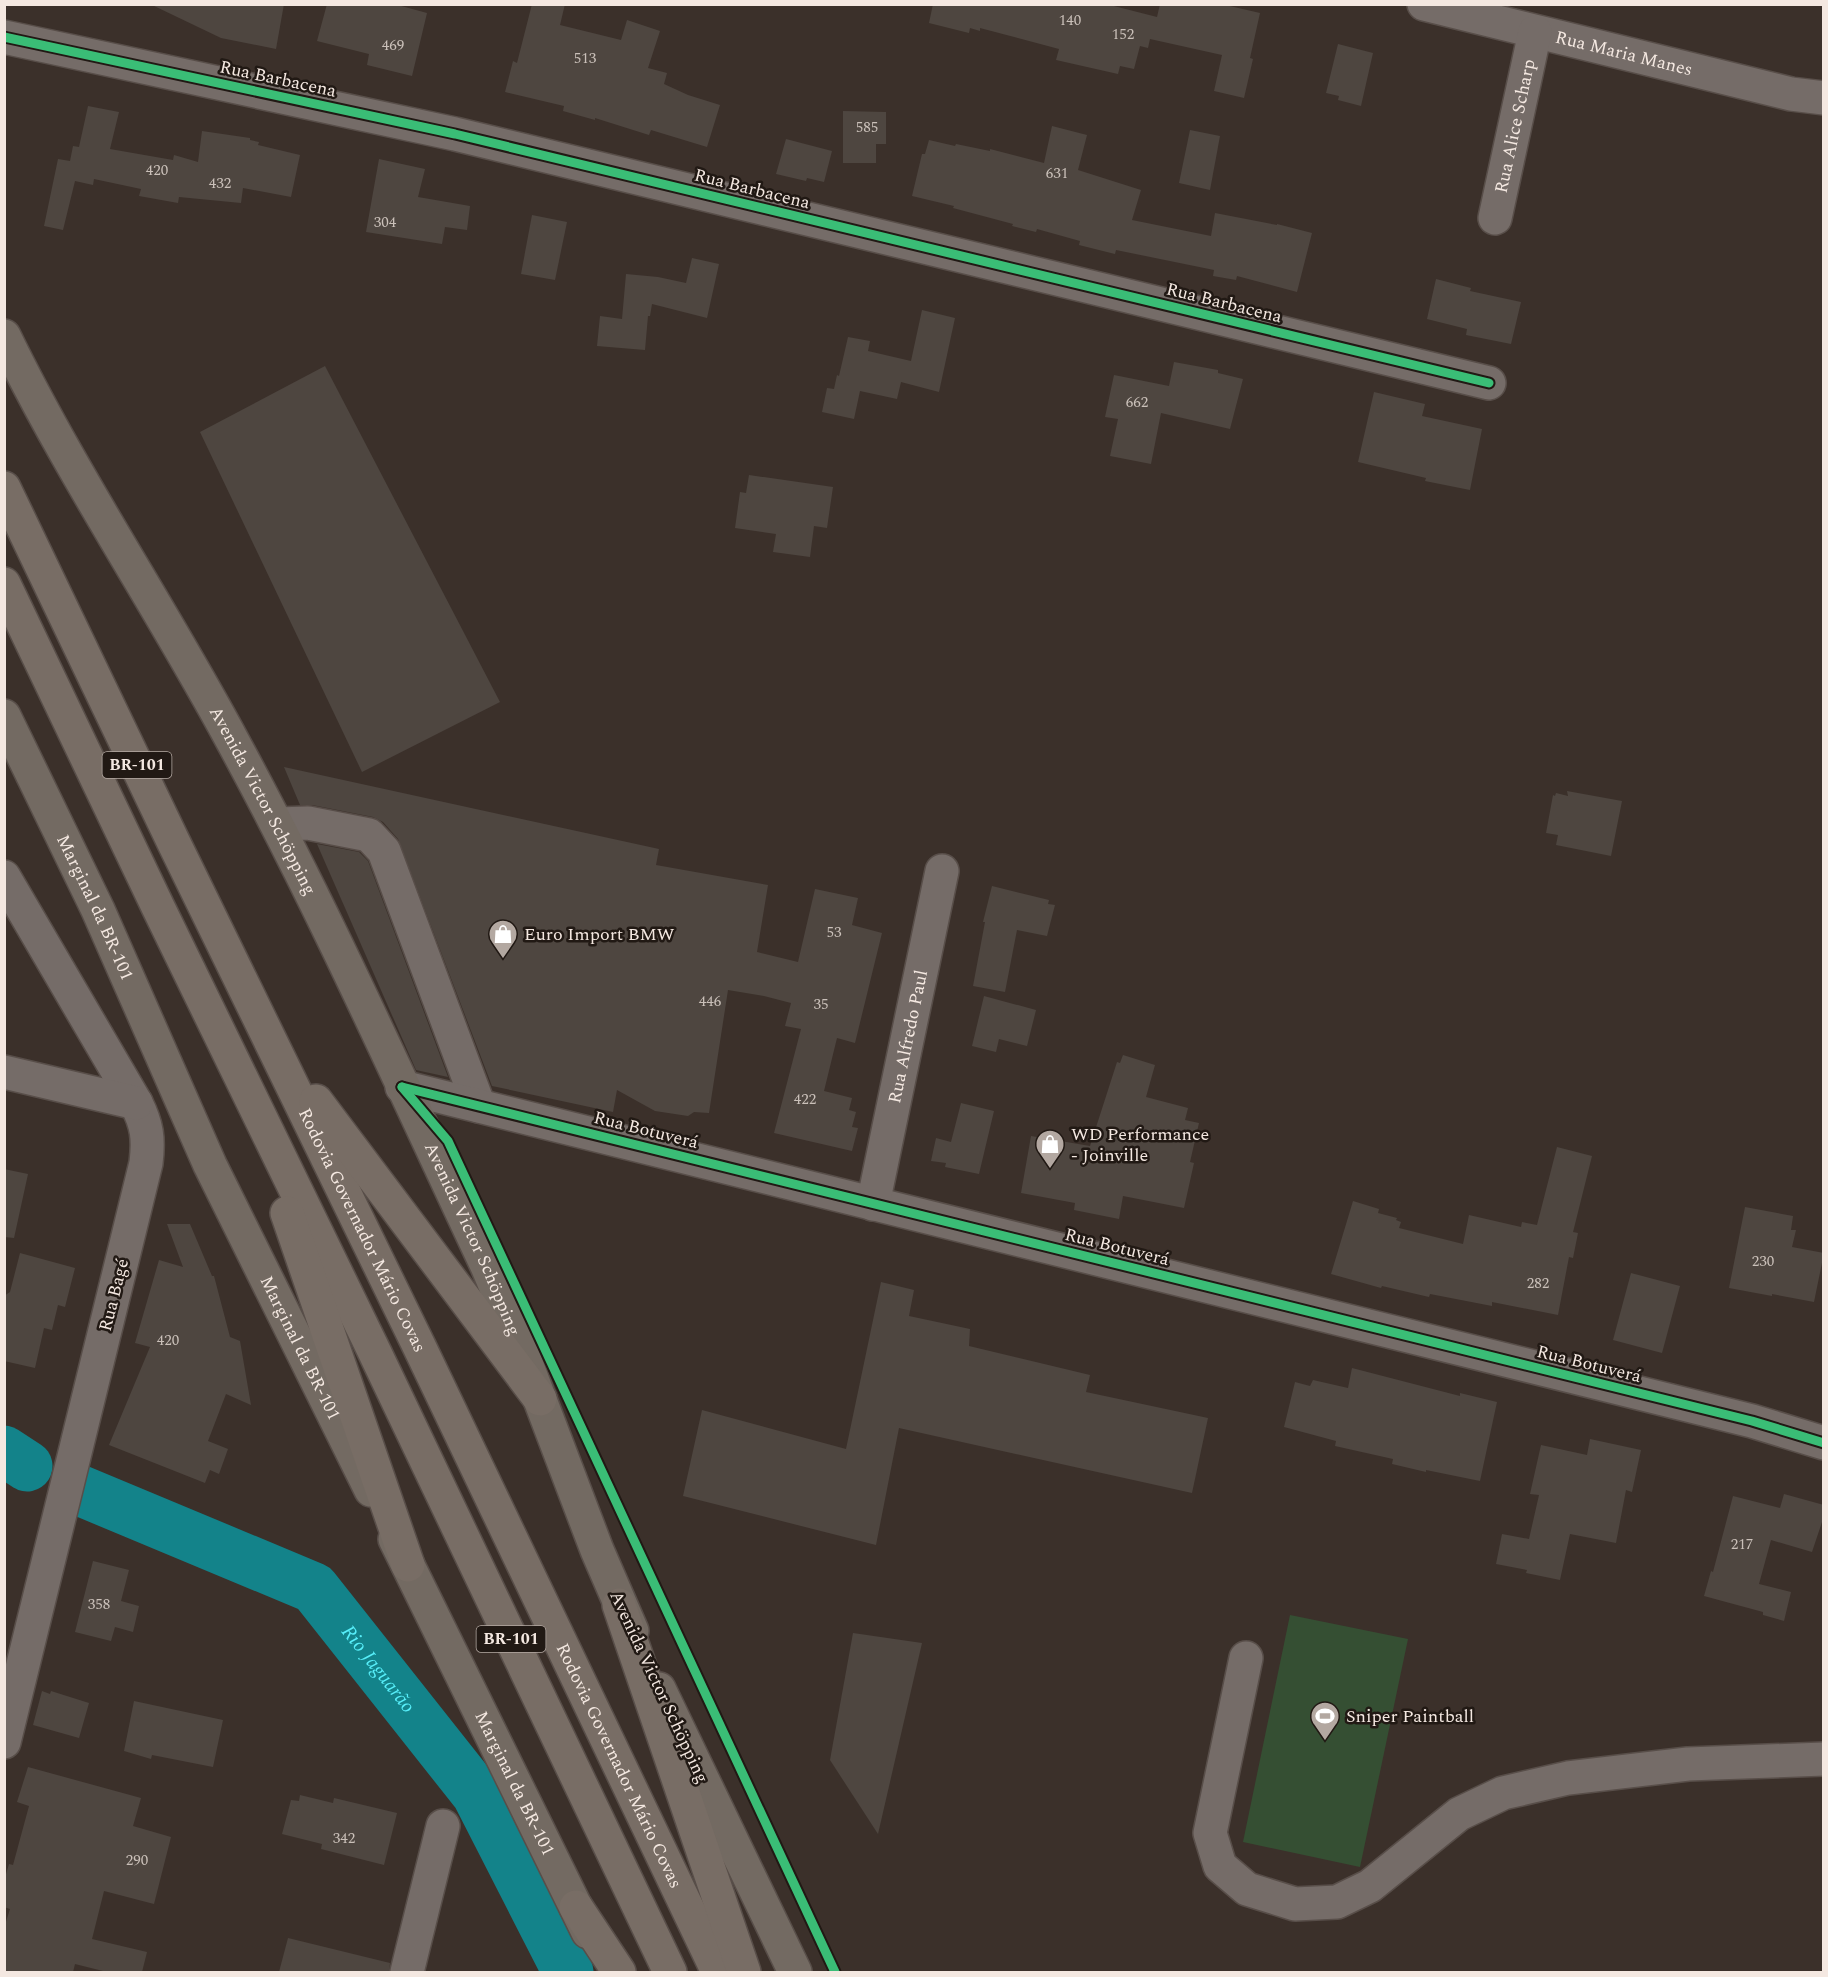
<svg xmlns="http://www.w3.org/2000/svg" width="1828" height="1977" font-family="Spectral,serif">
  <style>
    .green { fill: #354f33 }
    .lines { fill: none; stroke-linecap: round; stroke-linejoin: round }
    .river { stroke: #13838a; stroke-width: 51 }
    .building { fill: #4e4640 }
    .minor-casing { stroke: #584e49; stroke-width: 36 }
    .major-casing { stroke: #584e49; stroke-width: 36 }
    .highway-casing { stroke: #584e49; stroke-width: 36 }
    .minor { stroke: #756c68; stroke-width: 33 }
    .major { stroke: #736a62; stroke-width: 33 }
    .highway { stroke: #786d65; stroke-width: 33 }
    .cycleway-casing { stroke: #211914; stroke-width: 13 }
    .cycleway { stroke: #3abd76; stroke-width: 9 }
    .labels { text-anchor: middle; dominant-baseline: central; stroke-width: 5; stroke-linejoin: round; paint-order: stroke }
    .number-label { font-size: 15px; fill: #cac0b9 }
    .shield { fill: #211914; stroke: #b5aaa4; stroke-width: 1.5 }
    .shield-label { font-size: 16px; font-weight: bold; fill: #f4e8e1 }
    .street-label { font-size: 18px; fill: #f4e8e1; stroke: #211914 }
    .poi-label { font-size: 18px; fill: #f4e8e1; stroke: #211914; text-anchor: start }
    .water-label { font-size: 20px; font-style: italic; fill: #57eef9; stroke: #211914 }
  </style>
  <rect width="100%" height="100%" fill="#3b302a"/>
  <path class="green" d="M 1290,1615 L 1408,1639 L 1360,1867 L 1243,1842 Z"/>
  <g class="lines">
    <g class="river">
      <path d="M 4,1451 L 27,1466"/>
      <path id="s1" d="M 79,1490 L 314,1588 L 477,1794 L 568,1972"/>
    </g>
  </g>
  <g class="building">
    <path d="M 150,4 L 284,4 L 276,49 L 221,38 Z"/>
    <path d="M 327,4 L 394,4 L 427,13 L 412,76 L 367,65 L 369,54 L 317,41 Z"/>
    <path d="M 532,4 L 565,4 L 560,25 L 621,40 L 627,20 L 660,31 L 648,68 L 667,73 L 664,84 L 688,95 L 720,105 L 707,147 L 651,130 L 649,135 L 595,118 L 595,120 L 563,111 L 564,106 L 505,92 L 513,61 L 517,63 Z"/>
    <path d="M 933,4 L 1106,4 L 1157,17 L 1160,4 L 1221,4 L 1260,13 L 1250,58 L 1253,59 L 1244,98 L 1214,91 L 1222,55 L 1150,39 L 1148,48 L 1140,46 L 1134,69 L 1120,66 L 1118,74 L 1056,60 L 1059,49 L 980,28 L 980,31 L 970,28 L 969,33 L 929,23 Z"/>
    <path d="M 1338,44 L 1373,53 L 1361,106 L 1338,100 L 1339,96 L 1326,93 Z"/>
    <path d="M 88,106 L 119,112 L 110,149 L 173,160 L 174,155 L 198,162 L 202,131 L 250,138 L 250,140 L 259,142 L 258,145 L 300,155 L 291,197 L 243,188 L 241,203 L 179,197 L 178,203 L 139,196 L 141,189 L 94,179 L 93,185 L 75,181 L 63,230 L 44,226 L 58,159 L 70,161 L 73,146 L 79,147 Z"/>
    <path d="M 843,111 L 886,112 L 886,144 L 876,144 L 876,163 L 843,163 Z"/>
    <path d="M 1052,126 L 1087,135 L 1078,170 L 1141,190 L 1132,220 L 1211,236 L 1215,213 L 1277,225 L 1277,224 L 1312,233 L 1297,292 L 1237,276 L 1236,280 L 1213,276 L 1214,270 L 1116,250 L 1115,254 L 1079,245 L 1080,241 L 1037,229 L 1036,232 L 1012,226 L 1013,224 L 953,208 L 954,206 L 912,196 L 922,154 L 925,154 L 929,140 L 955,146 L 956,144 L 990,151 L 990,149 L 1044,163 Z"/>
    <path d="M 1190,130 L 1220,136 L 1210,190 L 1179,183 Z"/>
    <path d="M 786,139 L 832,151 L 824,182 L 807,178 L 806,181 L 776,174 Z"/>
    <path d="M 379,159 L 425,169 L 418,197 L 470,206 L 467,230 L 445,227 L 442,244 L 366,232 Z"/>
    <path d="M 532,215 L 567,222 L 555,280 L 521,274 Z"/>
    <path d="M 692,258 L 719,264 L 707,318 L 652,304 L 650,316 L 648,316 L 645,350 L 597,346 L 600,316 L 622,319 L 626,274 L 658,277 L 686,283 Z"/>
    <path d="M 1436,279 L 1471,288 L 1470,291 L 1521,302 L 1511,344 L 1466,335 L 1467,329 L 1427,319 Z"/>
    <path d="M 922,310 L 955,318 L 939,392 L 901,382 L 897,399 L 860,391 L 854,419 L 822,412 L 827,388 L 834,389 L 837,375 L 839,376 L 848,337 L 870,341 L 868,351 L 911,361 Z"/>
    <path d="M 1174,362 L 1218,370 L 1218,373 L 1243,379 L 1230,429 L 1161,413 L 1151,464 L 1110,456 L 1118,419 L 1105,417 L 1114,375 L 1169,386 Z"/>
    <path d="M 325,366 L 500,702 L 362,772 L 200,432 Z"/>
    <path d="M 1374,392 L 1425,404 L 1422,416 L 1482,429 L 1470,490 L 1425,481 L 1426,478 L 1358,462 Z"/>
    <path d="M 749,475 L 833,487 L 827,528 L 814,526 L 810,557 L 773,552 L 776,534 L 735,528 L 740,492 L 746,493 Z"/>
    <path d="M 284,767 L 659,849 L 656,865 L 768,885 L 757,952 L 798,962 L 815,889 L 858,898 L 852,925 L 882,933 L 855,1043 L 837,1038 L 824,1091 L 852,1098 L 849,1110 L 856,1112 L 852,1127 L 858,1128 L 852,1151 L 774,1133 L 801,1029 L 785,1026 L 791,1003 L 764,996 L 728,990 L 709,1113 L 694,1112 L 688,1116 L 655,1111 L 617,1090 L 613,1112 L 492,1086 L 398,839 L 383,822 L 373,817 L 312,805 L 300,805 Z"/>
    <path d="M 1567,791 L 1622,801 L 1611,856 L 1556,845 L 1558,835 L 1546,833 L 1553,795 L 1555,796 L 1556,793 L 1568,796 Z"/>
    <path d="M 317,844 L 359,852 L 368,861 L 448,1077 L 416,1070 Z"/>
    <path d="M 992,886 L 1049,900 L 1048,904 L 1055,905 L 1047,936 L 1017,930 L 1005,992 L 973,986 L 985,922 L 983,922 Z"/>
    <path d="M 984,996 L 1036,1010 L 1027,1046 L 999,1039 L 996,1052 L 972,1046 Z"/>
    <path d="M 1123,1055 L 1155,1065 L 1146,1097 L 1188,1108 L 1185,1120 L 1199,1123 L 1190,1162 L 1194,1163 L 1184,1208 L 1123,1196 L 1119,1219 L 1074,1210 L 1075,1203 L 1021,1193 L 1031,1136 L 1090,1146 L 1117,1062 L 1120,1063 Z"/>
    <path d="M 961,1103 L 994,1111 L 979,1174 L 945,1167 L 946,1163 L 931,1161 L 936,1138 L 951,1142 Z"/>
    <path d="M 1557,1147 L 1592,1156 L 1573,1232 L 1578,1233 L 1573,1258 L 1569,1257 L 1558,1315 L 1492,1302 L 1492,1306 L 1430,1294 L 1429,1297 L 1382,1286 L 1381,1288 L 1331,1274 L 1353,1201 L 1379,1209 L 1378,1213 L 1397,1218 L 1396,1220 L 1401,1222 L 1399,1228 L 1463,1244 L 1469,1215 L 1521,1227 L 1522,1222 L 1537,1225 Z"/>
    <path d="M 4,1169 L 28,1174 L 14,1238 L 4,1237 Z"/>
    <path d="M 1745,1207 L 1793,1216 L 1791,1230 L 1796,1230 L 1792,1247 L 1824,1253 L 1814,1302 L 1772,1294 L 1772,1296 L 1729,1288 Z"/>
    <path d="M 167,1224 L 190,1224 L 212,1276 L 214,1276 L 230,1337 L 240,1341 L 251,1405 L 226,1394 L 208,1441 L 228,1449 L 219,1474 L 210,1470 L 205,1483 L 109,1445 L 150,1347 L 135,1343 L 159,1260 L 183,1267 Z"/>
    <path d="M 20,1253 L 75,1268 L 65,1307 L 58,1305 L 52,1330 L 44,1328 L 35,1368 L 4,1361 L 4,1296 L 10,1292 Z"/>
    <path d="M 1631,1273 L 1680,1286 L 1662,1353 L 1613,1340 Z"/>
    <path d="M 881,1282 L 914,1290 L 909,1316 L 970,1329 L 969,1346 L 1090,1375 L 1086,1392 L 1208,1418 L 1192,1493 L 899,1428 L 876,1545 L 683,1496 L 702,1410 L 846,1449 Z"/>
    <path d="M 1352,1368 L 1460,1396 L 1460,1393 L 1497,1402 L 1480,1481 L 1426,1470 L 1426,1472 L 1392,1464 L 1393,1459 L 1335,1446 L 1336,1441 L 1284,1427 L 1295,1382 L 1310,1386 L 1313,1380 L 1348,1388 Z"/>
    <path d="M 1590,1439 L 1641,1450 L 1632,1492 L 1626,1490 L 1616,1543 L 1570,1534 L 1560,1580 L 1526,1573 L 1527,1570 L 1496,1564 L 1502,1534 L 1529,1539 L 1539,1495 L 1530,1494 L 1541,1445 L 1587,1455 Z"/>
    <path d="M 1784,1494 L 1824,1505 L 1824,1516 L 1812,1552 L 1771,1540 L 1759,1584 L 1791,1592 L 1784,1621 L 1763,1615 L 1763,1612 L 1704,1596 L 1711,1571 L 1713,1572 L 1733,1496 L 1780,1508 Z"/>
    <path d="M 93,1561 L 129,1570 L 121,1601 L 139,1606 L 133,1632 L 115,1627 L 111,1641 L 75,1632 Z"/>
    <path d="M 853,1633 L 922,1643 L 878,1834 L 830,1760 Z"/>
    <path d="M 42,1691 L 50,1694 L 51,1691 L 89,1703 L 79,1738 L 33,1725 Z"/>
    <path d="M 134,1701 L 223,1720 L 213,1767 L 152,1755 L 151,1759 L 124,1751 Z"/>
    <path d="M 28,1767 L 141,1798 L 133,1826 L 171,1837 L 154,1904 L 104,1891 L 92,1939 L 147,1952 L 142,1972 L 107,1972 L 75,1964 L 73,1972 L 4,1972 L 4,1928 L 10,1909 L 4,1907 L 4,1881 L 9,1864 L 13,1865 L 29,1806 L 17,1802 Z"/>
    <path d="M 300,1795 L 333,1803 L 334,1798 L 397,1813 L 384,1865 L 321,1849 L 322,1844 L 282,1834 L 291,1800 L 299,1801 Z"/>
    <path d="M 288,1938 L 390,1963 L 389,1972 L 279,1972 Z"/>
  </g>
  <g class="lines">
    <g class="minor-casing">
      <g id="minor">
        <path id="s2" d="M 1424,4 L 1791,94 L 1824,98"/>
        <path d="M 4,37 L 455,134 L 1489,383"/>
        <path id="s3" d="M 1495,218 L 1535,32"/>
        <path d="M 278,824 L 308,823 L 369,835 L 384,851 L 479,1106"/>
        <path d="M 4,877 L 136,1103 C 147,1125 149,1138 146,1163 L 4,1742"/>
        <path d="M 4,1072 L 136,1103"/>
        <path d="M 402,1087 L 1752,1421 L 1824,1443"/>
        <path id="s4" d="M 873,1204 L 942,871"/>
        <path d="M 1246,1658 L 1210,1833 L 1220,1866 L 1247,1889 L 1295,1904 L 1337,1902 L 1370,1886 L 1459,1814 L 1503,1793 L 1568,1778 L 1688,1764 L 1824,1759"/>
        <path d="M 407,1972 L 443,1826"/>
      </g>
    </g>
    <g class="major-casing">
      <g id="major">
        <path id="s5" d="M 4,336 C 72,476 159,604 232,740 C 325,911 404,1090 487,1266 L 512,1326 L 597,1550 L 632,1631"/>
        <path id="s6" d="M 4,716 L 98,910 L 210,1165 L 371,1490"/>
        <path id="s7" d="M 395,1539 L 588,1932"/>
        <path d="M 659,1689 L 795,1972"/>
      </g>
    </g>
    <g class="highway-casing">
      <g id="highway">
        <path id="s8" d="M 4,488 L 173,841 L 419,1346 L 718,1972"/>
        <path d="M 4,584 L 158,907 L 375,1353 L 670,1972"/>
        <path d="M 316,1101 L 540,1399"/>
        <path d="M 287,1213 L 408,1565"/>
        <path d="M 619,1605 L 744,1972"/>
        <path d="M 576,1907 L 619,1972"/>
      </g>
    </g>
    <use href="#minor" class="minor"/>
    <use href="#major" class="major"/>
    <use href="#highway" class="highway"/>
    <g class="cycleway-casing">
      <g id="cycleway">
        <path d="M 4,37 L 455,134 L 1489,383"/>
        <path d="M 402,1087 L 1752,1421 L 1824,1443"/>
        <path d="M 402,1087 L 448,1141 L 835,1972"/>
      </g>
    </g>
    <use href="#cycleway" class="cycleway"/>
  </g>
  <defs>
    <g id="shop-pin" transform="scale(1.5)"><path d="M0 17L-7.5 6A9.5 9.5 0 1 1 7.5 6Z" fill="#b3a8a1" stroke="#211914"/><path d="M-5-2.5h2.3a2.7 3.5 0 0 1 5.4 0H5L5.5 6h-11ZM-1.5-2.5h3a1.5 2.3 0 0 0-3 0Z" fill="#fff"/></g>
    <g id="stadium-pin" transform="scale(1.5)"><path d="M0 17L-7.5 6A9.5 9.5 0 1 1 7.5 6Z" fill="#b3a8a1" stroke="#211914"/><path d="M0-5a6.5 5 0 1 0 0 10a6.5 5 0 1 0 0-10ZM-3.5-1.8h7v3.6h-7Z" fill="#fff"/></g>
  </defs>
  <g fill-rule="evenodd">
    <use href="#shop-pin" x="503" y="934"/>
    <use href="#shop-pin" x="1050" y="1144"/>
    <use href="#stadium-pin" x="1325" y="1716"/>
  </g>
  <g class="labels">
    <g class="number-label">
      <text x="1070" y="20">140</text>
      <text x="1123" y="34">152</text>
      <text x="393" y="45">469</text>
      <text x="585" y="58">513</text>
      <text x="867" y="127">585</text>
      <text x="157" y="170">420</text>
      <text x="1057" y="173">631</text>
      <text x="220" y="183">432</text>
      <text x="385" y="222">304</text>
      <text x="1137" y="402">662</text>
      <text x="834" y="932">53</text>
      <text x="710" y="1001">446</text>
      <text x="821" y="1004">35</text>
      <text x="805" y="1099">422</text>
      <text x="1763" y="1261">230</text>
      <text x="1538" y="1283">282</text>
      <text x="168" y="1340">420</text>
      <text x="1742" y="1544">217</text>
      <text x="99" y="1604">358</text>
      <text x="344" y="1838">342</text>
      <text x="137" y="1860">290</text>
    </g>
    <g class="shield">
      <rect x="102.5" y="752" width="69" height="26" rx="4.5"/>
      <rect x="476.5" y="1626" width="69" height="26" rx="4.5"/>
    </g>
    <g class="shield-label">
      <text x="137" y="765">BR-101</text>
      <text x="511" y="1639">BR-101</text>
    </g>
    <g class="street-label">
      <text stroke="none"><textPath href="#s2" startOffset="206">Rua Maria Manes</textPath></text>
      <text transform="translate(278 79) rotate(12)">Rua Barbacena</text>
      <text stroke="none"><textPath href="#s3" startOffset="94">Rua Alice Scharp</textPath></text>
      <text transform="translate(752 189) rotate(14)">Rua Barbacena</text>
      <text transform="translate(1224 303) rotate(14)">Rua Barbacena</text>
      <text stroke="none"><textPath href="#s5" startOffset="532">Avenida Victor Schöpping</textPath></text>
      <text stroke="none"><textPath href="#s6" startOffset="212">Marginal da BR-101</textPath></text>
      <text stroke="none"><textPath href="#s4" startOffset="171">Rua Alfredo Paul</textPath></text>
      <text transform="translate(646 1130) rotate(14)">Rua Botuverá</text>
      <text stroke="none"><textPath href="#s8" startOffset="824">Rodovia Governador Mário Covas</textPath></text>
      <text stroke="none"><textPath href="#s5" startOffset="1018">Avenida Victor Schöpping</textPath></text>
      <text transform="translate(1117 1247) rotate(14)">Rua Botuverá</text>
      <text transform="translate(114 1295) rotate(-76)">Rua Bagé</text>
      <text stroke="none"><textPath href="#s6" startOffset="698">Marginal da BR-101</textPath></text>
      <text transform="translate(1589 1364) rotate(14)">Rua Botuverá</text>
      <text transform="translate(659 1687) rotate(65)">Avenida Victor Schöpping</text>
      <text stroke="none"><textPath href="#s8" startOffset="1418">Rodovia Governador Mário Covas</textPath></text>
      <text stroke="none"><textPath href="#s7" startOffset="272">Marginal da BR-101</textPath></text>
    </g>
    <g class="poi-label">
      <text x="524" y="934">Euro Import BMW</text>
      <text x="1071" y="1134">WD Performance<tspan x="1071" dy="21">- Joinville</tspan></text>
      <text x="1346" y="1716">Sniper Paintball</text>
    </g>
    <g class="water-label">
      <text stroke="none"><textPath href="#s1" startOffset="358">Rio Jaguarão</textPath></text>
    </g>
  </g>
  <rect width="1828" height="1977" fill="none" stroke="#f4e8e1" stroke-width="12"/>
</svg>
